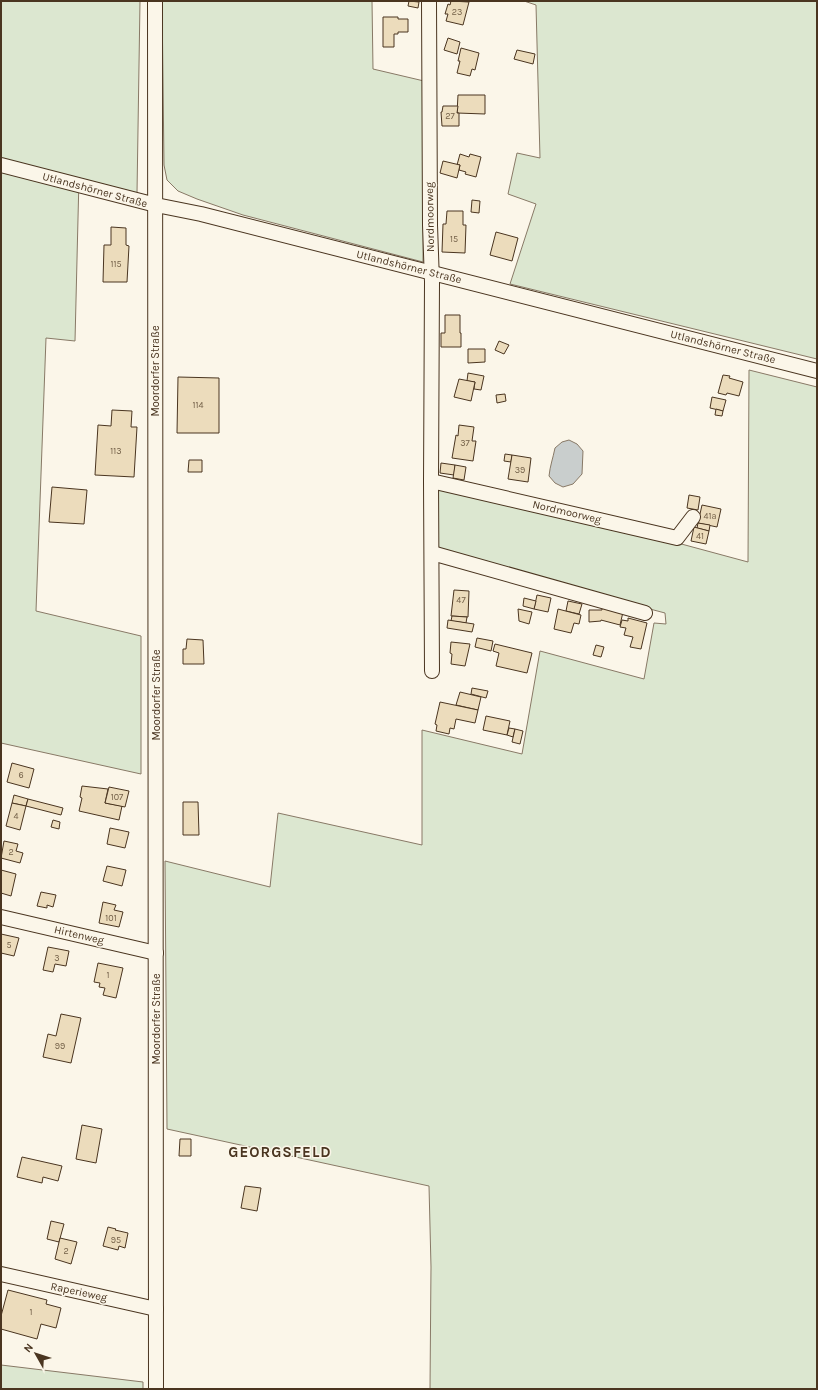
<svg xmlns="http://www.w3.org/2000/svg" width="818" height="1390" font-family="Karla,sans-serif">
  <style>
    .green { fill: #dce7d0; stroke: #887966 }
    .water { fill: #c9cecd; stroke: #887966 }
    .building { fill: #ecdcbc; stroke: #4a3520 }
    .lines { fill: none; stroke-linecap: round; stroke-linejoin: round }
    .minor-casing { stroke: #4a3520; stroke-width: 16 }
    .minor { stroke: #fbf6e9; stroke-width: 14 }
    .labels { text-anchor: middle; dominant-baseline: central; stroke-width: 3; stroke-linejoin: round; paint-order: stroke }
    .number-label { font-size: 9px; fill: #725f47 }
    .street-label { font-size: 11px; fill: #4a3520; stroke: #fbf6e9 }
    .district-label { font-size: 15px; font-weight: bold; letter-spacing: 1px; fill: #4a3520; stroke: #fbf6e9 }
  </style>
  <rect width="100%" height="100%" fill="#fbf6e9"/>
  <g class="green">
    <path d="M 1,1 L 140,1 L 137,193 L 79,178 L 75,341 L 46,338 L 36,611 L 141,636 L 141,774 L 1,743 Z"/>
    <path d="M 162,1 L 372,1 L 373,69 L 424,81 L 423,262 L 243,215 L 197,199 L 178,191 L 167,180 L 164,165 Z"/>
    <path d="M 524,1 L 817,1 L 817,359 L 510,284 L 536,204 L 508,194 L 517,153 L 540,158 L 536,5 Z"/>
    <path d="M 749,370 L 817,387 L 817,1389 L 430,1389 L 431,1267 L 429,1186 L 167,1129 L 165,861 L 270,887 L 278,813 L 422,845 L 422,730 L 522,754 L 540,651 L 644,679 L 654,623 L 666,624 L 665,613 L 439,553 L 434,484 L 674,542 L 748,562 Z"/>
    <path d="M 1,1365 L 143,1382 L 143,1389 L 1,1389 Z"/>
  </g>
  <path class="water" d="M 569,440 L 577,444 L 583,451 L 582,474 L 573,484 L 563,487 L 555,483 L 549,476 C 550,466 553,458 555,448 L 562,442 Z"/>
  <g class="building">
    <path d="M 409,1 L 419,2 L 418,8 L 408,6 Z"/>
    <path d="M 451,1 L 469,2 L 463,25 L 446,21 L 448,14 L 445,14 L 448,4 L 450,5 Z"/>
    <path d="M 383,17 L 398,17 L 398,19 L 408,19 L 408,32 L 398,32 L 398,34 L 394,34 L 394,47 L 383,47 Z"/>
    <path d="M 448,38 L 460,42 L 457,54 L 444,50 Z"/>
    <path d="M 461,48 L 479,53 L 475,70 L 472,69 L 470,76 L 457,73 L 460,61 L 458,61 Z"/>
    <path d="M 517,50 L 535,54 L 533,64 L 514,59 Z"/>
    <path d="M 458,95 L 485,95 L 485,114 L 457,113 Z"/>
    <path d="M 443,106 L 458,106 L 457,113 L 459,113 L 459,126 L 442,126 L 441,112 L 442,112 Z"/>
    <path d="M 460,154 L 469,157 L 470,154 L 481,157 L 476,177 L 465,174 L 466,172 L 459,170 L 460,165 L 457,165 Z"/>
    <path d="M 443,161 L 460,165 L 457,178 L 440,173 Z"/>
    <path d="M 472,200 L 480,201 L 479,213 L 471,212 Z"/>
    <path d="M 447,211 L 463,211 L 463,225 L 466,225 L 465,253 L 442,252 L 443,224 L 446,224 Z"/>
    <path d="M 111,227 L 126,228 L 126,245 L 129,246 L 127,282 L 103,282 L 104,245 L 111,245 Z"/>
    <path d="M 496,232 L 518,238 L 512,261 L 490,255 Z"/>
    <path d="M 445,315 L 460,315 L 460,333 L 461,333 L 461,347 L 441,347 L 441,333 L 445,333 Z"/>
    <path d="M 499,341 L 509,345 L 504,354 L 495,350 Z"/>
    <path d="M 468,349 L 485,349 L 485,362 L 468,363 Z"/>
    <path d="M 468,373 L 484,376 L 481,390 L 474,389 L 475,382 L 467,381 Z"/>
    <path d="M 723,375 L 730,376 L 729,378 L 743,382 L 739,396 L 727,393 L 726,395 L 718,393 Z"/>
    <path d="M 178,377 L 219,378 L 219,433 L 177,433 Z"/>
    <path d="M 459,379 L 475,382 L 471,401 L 454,397 Z"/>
    <path d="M 505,394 L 506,401 L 497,403 L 496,395 Z"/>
    <path d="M 712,397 L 726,400 L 723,411 L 710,408 Z"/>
    <path d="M 716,409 L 723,411 L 722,416 L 715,415 Z"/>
    <path d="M 112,410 L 132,411 L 131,427 L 137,427 L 134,477 L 95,475 L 98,425 L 111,426 Z"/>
    <path d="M 459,425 L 474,427 L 472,441 L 476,441 L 473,461 L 452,458 L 456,435 L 458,436 Z"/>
    <path d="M 505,454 L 512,455 L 511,462 L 504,461 Z"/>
    <path d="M 512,455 L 531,458 L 528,482 L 508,479 Z"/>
    <path d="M 189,460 L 202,460 L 202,472 L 188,472 Z"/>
    <path d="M 441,463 L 455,465 L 454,475 L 440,473 Z"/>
    <path d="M 455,465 L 466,467 L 464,480 L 453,478 Z"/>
    <path d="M 52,487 L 87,490 L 84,524 L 49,522 Z"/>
    <path d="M 689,495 L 700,497 L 698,510 L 687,508 Z"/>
    <path d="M 702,505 L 721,509 L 717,527 L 698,523 Z"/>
    <path d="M 698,523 L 710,525 L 709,531 L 697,528 Z"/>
    <path d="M 694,527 L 709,531 L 706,544 L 691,541 Z"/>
    <path d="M 454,590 L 469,591 L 468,617 L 451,616 Z"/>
    <path d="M 537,595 L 551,598 L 548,612 L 534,609 Z"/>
    <path d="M 524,598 L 536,601 L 534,609 L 523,606 Z"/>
    <path d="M 568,601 L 582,604 L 579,614 L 566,611 Z"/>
    <path d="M 602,607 L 623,612 L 620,625 L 601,620 L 601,621 L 589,622 L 589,610 L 602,610 Z"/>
    <path d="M 518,609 L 532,612 L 529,624 L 519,621 Z"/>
    <path d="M 558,609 L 581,615 L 579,624 L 574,623 L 571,633 L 554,629 Z"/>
    <path d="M 452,616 L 467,617 L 466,623 L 451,621 Z"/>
    <path d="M 628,618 L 647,623 L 641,649 L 630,647 L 633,637 L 624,635 L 626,628 L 620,627 L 622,620 L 628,621 Z"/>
    <path d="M 448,620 L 474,624 L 472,632 L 447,628 Z"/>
    <path d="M 477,638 L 493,641 L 491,651 L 475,647 Z"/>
    <path d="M 187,639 L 203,640 L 204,664 L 183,664 L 183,649 L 186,649 Z"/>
    <path d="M 451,642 L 470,644 L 465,666 L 451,664 L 452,654 L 450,653 Z"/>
    <path d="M 495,644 L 532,653 L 527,673 L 496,666 L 499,653 L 493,651 Z"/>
    <path d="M 596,645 L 604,647 L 601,657 L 593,655 Z"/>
    <path d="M 472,688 L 488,691 L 486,698 L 471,694 Z"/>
    <path d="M 460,692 L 481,697 L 478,710 L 456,705 Z"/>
    <path d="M 440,702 L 478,710 L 475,723 L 456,719 L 454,729 L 450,728 L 449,734 L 436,731 L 437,725 L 435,724 Z"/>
    <path d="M 486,716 L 510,721 L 507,735 L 483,730 Z"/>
    <path d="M 509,728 L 515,729 L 513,737 L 507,735 Z"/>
    <path d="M 515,729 L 523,731 L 520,744 L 512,742 Z"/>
    <path d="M 12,763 L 34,769 L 29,788 L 7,782 Z"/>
    <path d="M 82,786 L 108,789 L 105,803 L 122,806 L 119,820 L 79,811 L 82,798 L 80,797 Z"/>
    <path d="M 109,787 L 129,791 L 125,807 L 105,803 Z"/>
    <path d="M 14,795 L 28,799 L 26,806 L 12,803 Z"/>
    <path d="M 28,799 L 63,808 L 61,815 L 26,806 Z"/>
    <path d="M 183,802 L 198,802 L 199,835 L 183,835 Z"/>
    <path d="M 12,803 L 26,806 L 20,830 L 6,826 Z"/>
    <path d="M 53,820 L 60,822 L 59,829 L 51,827 Z"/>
    <path d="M 110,828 L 129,832 L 125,848 L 107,844 Z"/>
    <path d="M 4,841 L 18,844 L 16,851 L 23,853 L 20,863 L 1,858 Z"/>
    <path d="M 107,866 L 126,870 L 122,886 L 103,881 Z"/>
    <path d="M 1,870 L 16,874 L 11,896 L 1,893 Z"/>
    <path d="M 41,892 L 56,895 L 53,907 L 47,905 L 47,908 L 37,906 Z"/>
    <path d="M 103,902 L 116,905 L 114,910 L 123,912 L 119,927 L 99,923 Z"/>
    <path d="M 1,934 L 19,938 L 14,956 L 1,953 Z"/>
    <path d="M 48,947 L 69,951 L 66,966 L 55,964 L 53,972 L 43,970 Z"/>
    <path d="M 98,963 L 123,968 L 116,998 L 103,995 L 105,988 L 99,987 L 100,983 L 94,982 Z"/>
    <path d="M 61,1014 L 81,1018 L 71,1063 L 43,1057 L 48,1034 L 56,1036 Z"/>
    <path d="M 82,1125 L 102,1129 L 96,1163 L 76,1159 Z"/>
    <path d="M 180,1139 L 191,1139 L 191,1156 L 179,1156 Z"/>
    <path d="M 22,1157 L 62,1166 L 58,1181 L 43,1177 L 42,1183 L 17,1177 Z"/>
    <path d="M 245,1186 L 261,1188 L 257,1211 L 241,1208 Z"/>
    <path d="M 51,1221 L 64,1224 L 59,1242 L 47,1239 Z"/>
    <path d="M 108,1227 L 116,1229 L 115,1230 L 128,1233 L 125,1248 L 119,1246 L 118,1250 L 103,1246 Z"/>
    <path d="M 60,1238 L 77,1242 L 71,1264 L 55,1259 Z"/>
    <path d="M 8,1290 L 47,1300 L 46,1304 L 61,1308 L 56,1328 L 41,1324 L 37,1339 L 1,1329 L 1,1316 Z"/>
  </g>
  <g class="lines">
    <g class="minor-casing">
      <g id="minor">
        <path d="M 155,1 L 156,1389"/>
        <path d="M 429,1 L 430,225 L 432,282 L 431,481 L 432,671"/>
        <path d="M 1,165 L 156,205 L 201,214 L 817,371"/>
        <path d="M 431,481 L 677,538 L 693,517"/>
        <path d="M 432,553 L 645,613"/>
        <path d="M 1,917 L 156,953"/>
        <path d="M 1,1274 L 156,1309"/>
      </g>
    </g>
    <use href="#minor" class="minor"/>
  </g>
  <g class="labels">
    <g class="number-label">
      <text x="457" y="12">23</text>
      <text x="450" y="116">27</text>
      <text x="454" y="239">15</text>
      <text x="116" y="264">115</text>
      <text x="198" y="405">114</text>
      <text x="465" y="443">37</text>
      <text x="116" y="451">113</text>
      <text x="520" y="470">39</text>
      <text x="710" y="516">41a</text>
      <text x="700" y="536">41</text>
      <text x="461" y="600">47</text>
      <text x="21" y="775">6</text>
      <text x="117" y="797">107</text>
      <text x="16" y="816">4</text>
      <text x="11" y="852">2</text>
      <text x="111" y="918">101</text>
      <text x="9" y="945">5</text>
      <text x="57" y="958">3</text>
      <text x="108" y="975">1</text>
      <text x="60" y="1046">99</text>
      <text x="116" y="1240">95</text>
      <text x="66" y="1251">2</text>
      <text x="31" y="1312">1</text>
    </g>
    <g class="street-label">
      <text transform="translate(95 190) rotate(15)">Utlandshörner Straße</text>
      <text transform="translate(430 217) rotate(-91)">Nordmoorweg</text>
      <text transform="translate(409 267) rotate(14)">Utlandshörner Straße</text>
      <text transform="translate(723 347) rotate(14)">Utlandshörner Straße</text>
      <text transform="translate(155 371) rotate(-90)">Moordorfer Straße</text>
      <text transform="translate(567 512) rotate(13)">Nordmoorweg</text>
      <text transform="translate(156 695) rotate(-90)">Moordorfer Straße</text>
      <text transform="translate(79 935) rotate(13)">Hirtenweg</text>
      <text transform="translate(156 1019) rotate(-90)">Moordorfer Straße</text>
      <text transform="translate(79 1292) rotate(12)">Raperieweg</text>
    </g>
    <g class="district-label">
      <text x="280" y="1152">GEORGSFELD</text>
    </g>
  </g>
  <rect width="818" height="1390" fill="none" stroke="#4a3520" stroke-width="4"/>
  <g transform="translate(36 1354) rotate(309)" stroke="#fbf6e9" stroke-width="3" paint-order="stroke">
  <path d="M0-3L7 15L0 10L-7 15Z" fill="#4a3520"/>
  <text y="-6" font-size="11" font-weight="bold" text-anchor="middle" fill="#4a3520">N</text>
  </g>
</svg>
